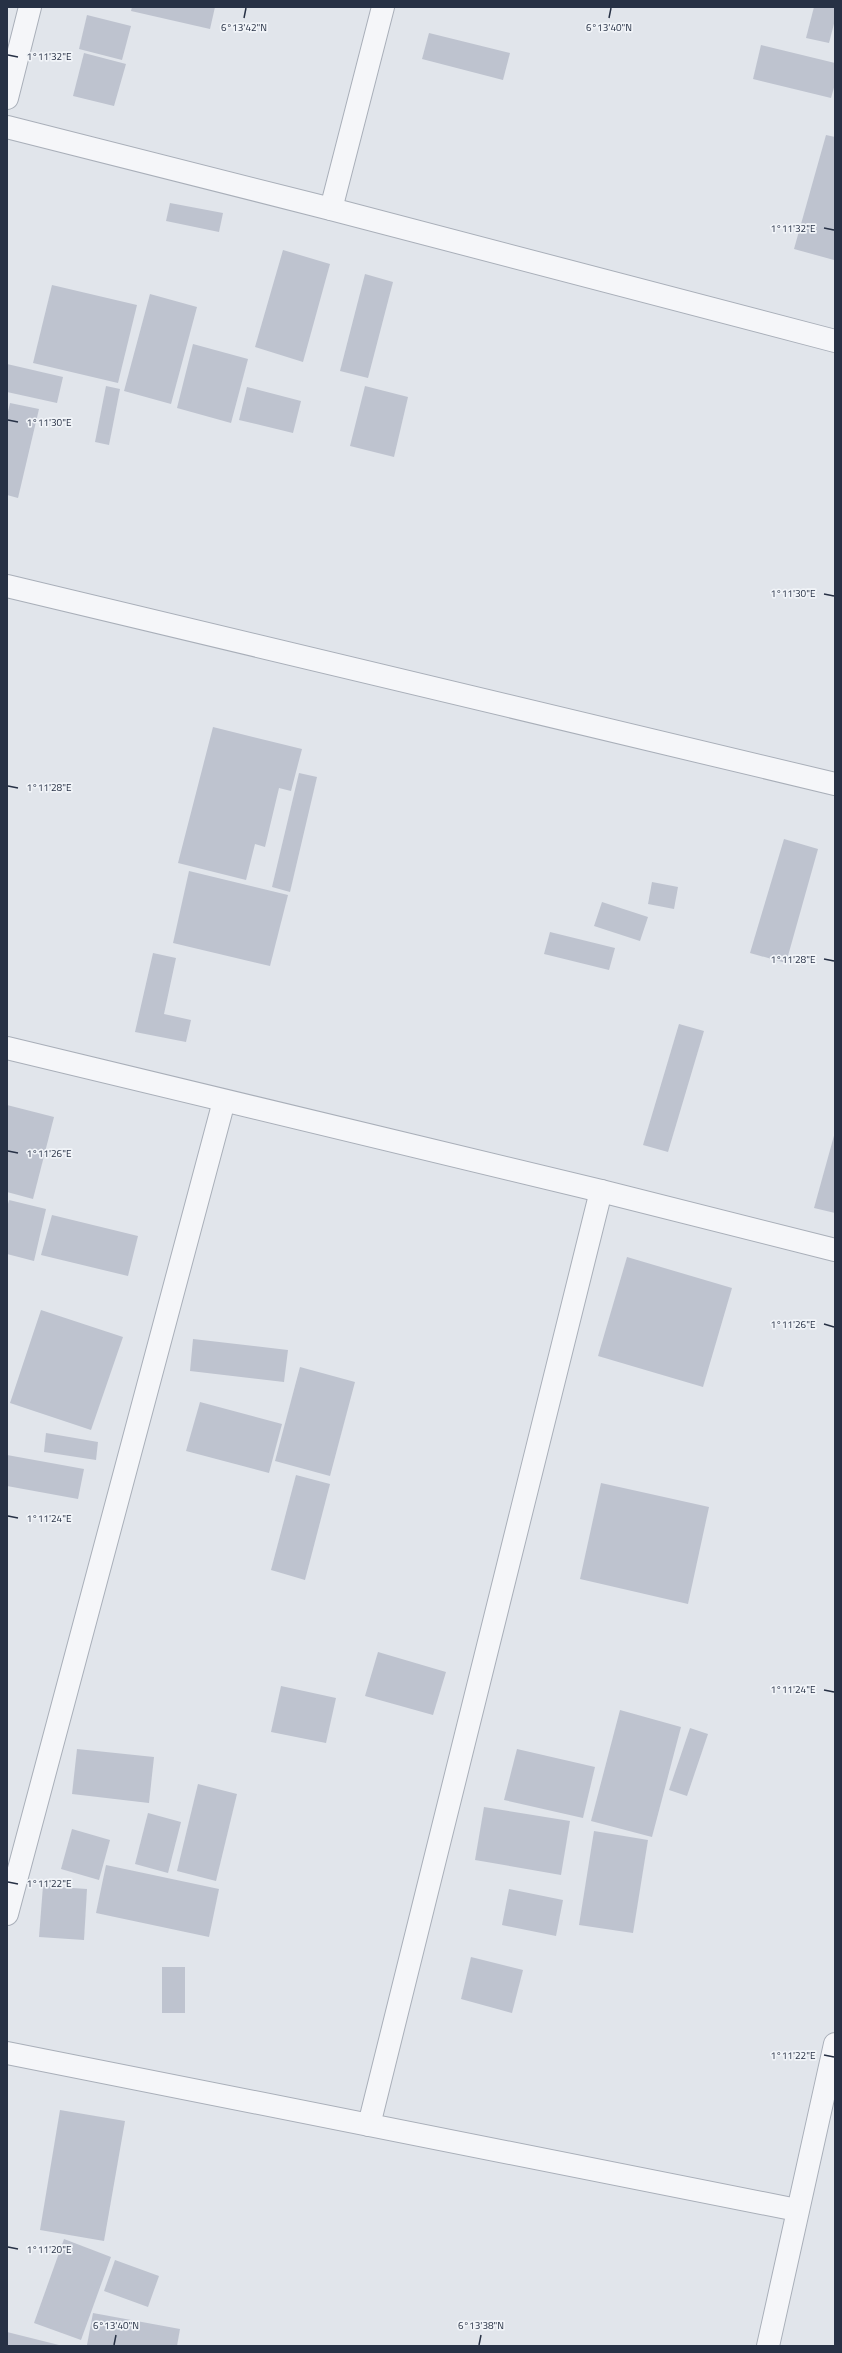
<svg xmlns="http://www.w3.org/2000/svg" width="842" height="2353" font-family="'Titillium Web',sans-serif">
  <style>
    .building { fill: #bec3cf }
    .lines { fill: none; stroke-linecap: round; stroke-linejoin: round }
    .minor-casing { stroke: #a9afb9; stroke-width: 24 }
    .minor { stroke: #f5f6f9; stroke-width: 22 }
    .ticks { fill: none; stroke: #273145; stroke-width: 1.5 }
    .ticks-label { font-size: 10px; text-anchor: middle; fill: #273145; stroke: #f1f4f8; stroke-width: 3.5; stroke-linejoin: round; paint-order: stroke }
  </style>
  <rect width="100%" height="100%" fill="#e1e5eb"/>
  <g class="building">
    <path d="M 132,7 L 215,7 L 210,29 L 131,11 Z"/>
    <path d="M 814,7 L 835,7 L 835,20 L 829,43 L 806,38 Z"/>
    <path d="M 87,15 L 131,26 L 122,60 L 79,49 Z"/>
    <path d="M 429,33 L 510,53 L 503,80 L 422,59 Z"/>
    <path d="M 761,45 L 835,63 L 835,84 L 831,98 L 753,79 Z"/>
    <path d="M 84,53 L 126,64 L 114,106 L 73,96 Z"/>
    <path d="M 826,135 L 835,137 L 834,260 L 794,249 Z"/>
    <path d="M 170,203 L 223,213 L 219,232 L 166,221 Z"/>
    <path d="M 283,250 L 330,264 L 303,362 L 255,347 Z"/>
    <path d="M 365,274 L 393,282 L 368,378 L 340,371 Z"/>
    <path d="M 52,285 L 137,305 L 118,383 L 33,363 Z"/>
    <path d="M 150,294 L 197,307 L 171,404 L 124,391 Z"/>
    <path d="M 193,344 L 248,359 L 231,423 L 177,408 Z"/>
    <path d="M 7,364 L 63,377 L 57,403 L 7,392 Z"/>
    <path d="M 106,386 L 120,389 L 109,445 L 95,442 Z"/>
    <path d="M 365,386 L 408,397 L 394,457 L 350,446 Z"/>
    <path d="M 247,387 L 301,401 L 293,433 L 239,420 Z"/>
    <path d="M 10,403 L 39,409 L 18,498 L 7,495 L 7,416 Z"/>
    <path d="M 213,727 L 302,749 L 291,791 L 279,788 L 265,847 L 255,844 L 246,880 L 178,863 Z"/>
    <path d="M 299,773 L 317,777 L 290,892 L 272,887 Z"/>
    <path d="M 784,839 L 818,849 L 786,963 L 750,953 Z"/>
    <path d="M 189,871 L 288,895 L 270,966 L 173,943 Z"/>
    <path d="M 652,882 L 678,887 L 674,909 L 648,904 Z"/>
    <path d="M 602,902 L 648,917 L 640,941 L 594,926 Z"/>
    <path d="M 550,932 L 615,948 L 609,970 L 544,954 Z"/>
    <path d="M 153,953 L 176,958 L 164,1014 L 191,1020 L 186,1042 L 135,1032 Z"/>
    <path d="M 679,1024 L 704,1031 L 668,1152 L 643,1145 Z"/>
    <path d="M 7,1105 L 54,1117 L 33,1199 L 7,1192 Z"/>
    <path d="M 835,1132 L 835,1213 L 814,1208 Z"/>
    <path d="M 9,1200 L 46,1209 L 34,1261 L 7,1254 L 7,1208 Z"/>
    <path d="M 52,1215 L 138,1236 L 128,1276 L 41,1255 Z"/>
    <path d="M 627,1257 L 732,1288 L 703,1387 L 598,1356 Z"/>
    <path d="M 41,1310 L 123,1337 L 91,1430 L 10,1403 Z"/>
    <path d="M 193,1339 L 288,1350 L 284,1382 L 190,1371 Z"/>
    <path d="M 300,1367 L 355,1382 L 330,1476 L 275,1461 Z"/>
    <path d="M 200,1402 L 282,1424 L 269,1473 L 186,1451 Z"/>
    <path d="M 46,1433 L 98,1442 L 96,1460 L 44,1452 Z"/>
    <path d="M 7,1455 L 84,1469 L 78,1499 L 7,1486 Z"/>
    <path d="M 296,1475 L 330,1484 L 305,1580 L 271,1570 Z"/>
    <path d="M 601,1483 L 709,1507 L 688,1604 L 580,1579 Z"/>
    <path d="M 378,1652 L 446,1672 L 433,1715 L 365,1696 Z"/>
    <path d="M 281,1686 L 336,1698 L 326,1743 L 271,1732 Z"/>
    <path d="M 620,1710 L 681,1727 L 652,1837 L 591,1821 Z"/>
    <path d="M 690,1728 L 708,1734 L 687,1796 L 669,1790 Z"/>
    <path d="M 77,1749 L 154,1757 L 149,1803 L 72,1794 Z"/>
    <path d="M 517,1749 L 595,1767 L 583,1818 L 504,1800 Z"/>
    <path d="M 198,1784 L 237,1794 L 216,1881 L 177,1871 Z"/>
    <path d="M 484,1807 L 570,1821 L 561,1875 L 475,1860 Z"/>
    <path d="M 148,1813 L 181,1822 L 168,1873 L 135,1864 Z"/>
    <path d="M 72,1829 L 110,1840 L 99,1880 L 61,1869 Z"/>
    <path d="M 594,1831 L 648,1840 L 633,1933 L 579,1925 Z"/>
    <path d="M 106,1865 L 219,1889 L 209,1937 L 96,1913 Z"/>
    <path d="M 43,1886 L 87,1889 L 84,1940 L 39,1937 Z"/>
    <path d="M 509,1889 L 563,1900 L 556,1936 L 502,1925 Z"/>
    <path d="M 471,1957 L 523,1970 L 512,2013 L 461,1999 Z"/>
    <rect x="162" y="1967" width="23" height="46"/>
    <path d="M 60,2110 L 125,2121 L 104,2241 L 40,2230 Z"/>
    <path d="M 64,2239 L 111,2257 L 81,2340 L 34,2323 Z"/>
    <path d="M 115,2260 L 159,2276 L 148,2307 L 104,2291 Z"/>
    <path d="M 93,2313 L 180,2329 L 177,2346 L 87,2345 Z"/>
    <path d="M 7,2332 L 59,2345 L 59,2346 L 7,2346 Z"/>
  </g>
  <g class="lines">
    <g class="minor-casing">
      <g id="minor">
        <path d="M 7,98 L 30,7"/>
        <path d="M 7,127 L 331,209 L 835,341"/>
        <path d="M 331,209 L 383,7"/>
        <path d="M 7,586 L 835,784"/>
        <path d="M 7,1048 L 601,1191 L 835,1250"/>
        <path d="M 7,1914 L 224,1101"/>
        <path d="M 7,2053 L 797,2210"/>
        <path d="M 369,2125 L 601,1191"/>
        <path d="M 768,2346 L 835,2044"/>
      </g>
    </g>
    <use href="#minor" class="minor"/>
  </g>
  <path class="ticks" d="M 244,18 L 246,8M 609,18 L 611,8M 8,55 L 18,57M 824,228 L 834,230M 8,420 L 18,422M 824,594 L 834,596M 8,786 L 18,788M 824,959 L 834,961M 8,1151 L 18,1153M 824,1324 L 834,1327M 8,1516 L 18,1518M 824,1690 L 834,1692M 8,1882 L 18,1884M 824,2055 L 834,2057M 8,2247 L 18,2249M 114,2345 L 116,2335M 479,2345 L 481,2335"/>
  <g class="ticks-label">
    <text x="244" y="31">6°13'42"N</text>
    <text x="609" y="31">6°13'40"N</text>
    <text x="49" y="60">1°11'32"E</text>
    <text x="793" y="232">1°11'32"E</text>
    <text x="49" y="426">1°11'30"E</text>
    <text x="793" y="597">1°11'30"E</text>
    <text x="49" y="791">1°11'28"E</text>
    <text x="793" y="963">1°11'28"E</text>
    <text x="49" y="1157">1°11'26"E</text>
    <text x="793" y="1328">1°11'26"E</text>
    <text x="49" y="1522">1°11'24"E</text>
    <text x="793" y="1693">1°11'24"E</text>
    <text x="49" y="1887">1°11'22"E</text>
    <text x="793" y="2059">1°11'22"E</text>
    <text x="49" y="2253">1°11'20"E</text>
    <text x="116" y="2329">6°13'40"N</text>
    <text x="481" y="2329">6°13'38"N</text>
  </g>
  <rect width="842" height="2353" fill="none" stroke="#273145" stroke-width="16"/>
</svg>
